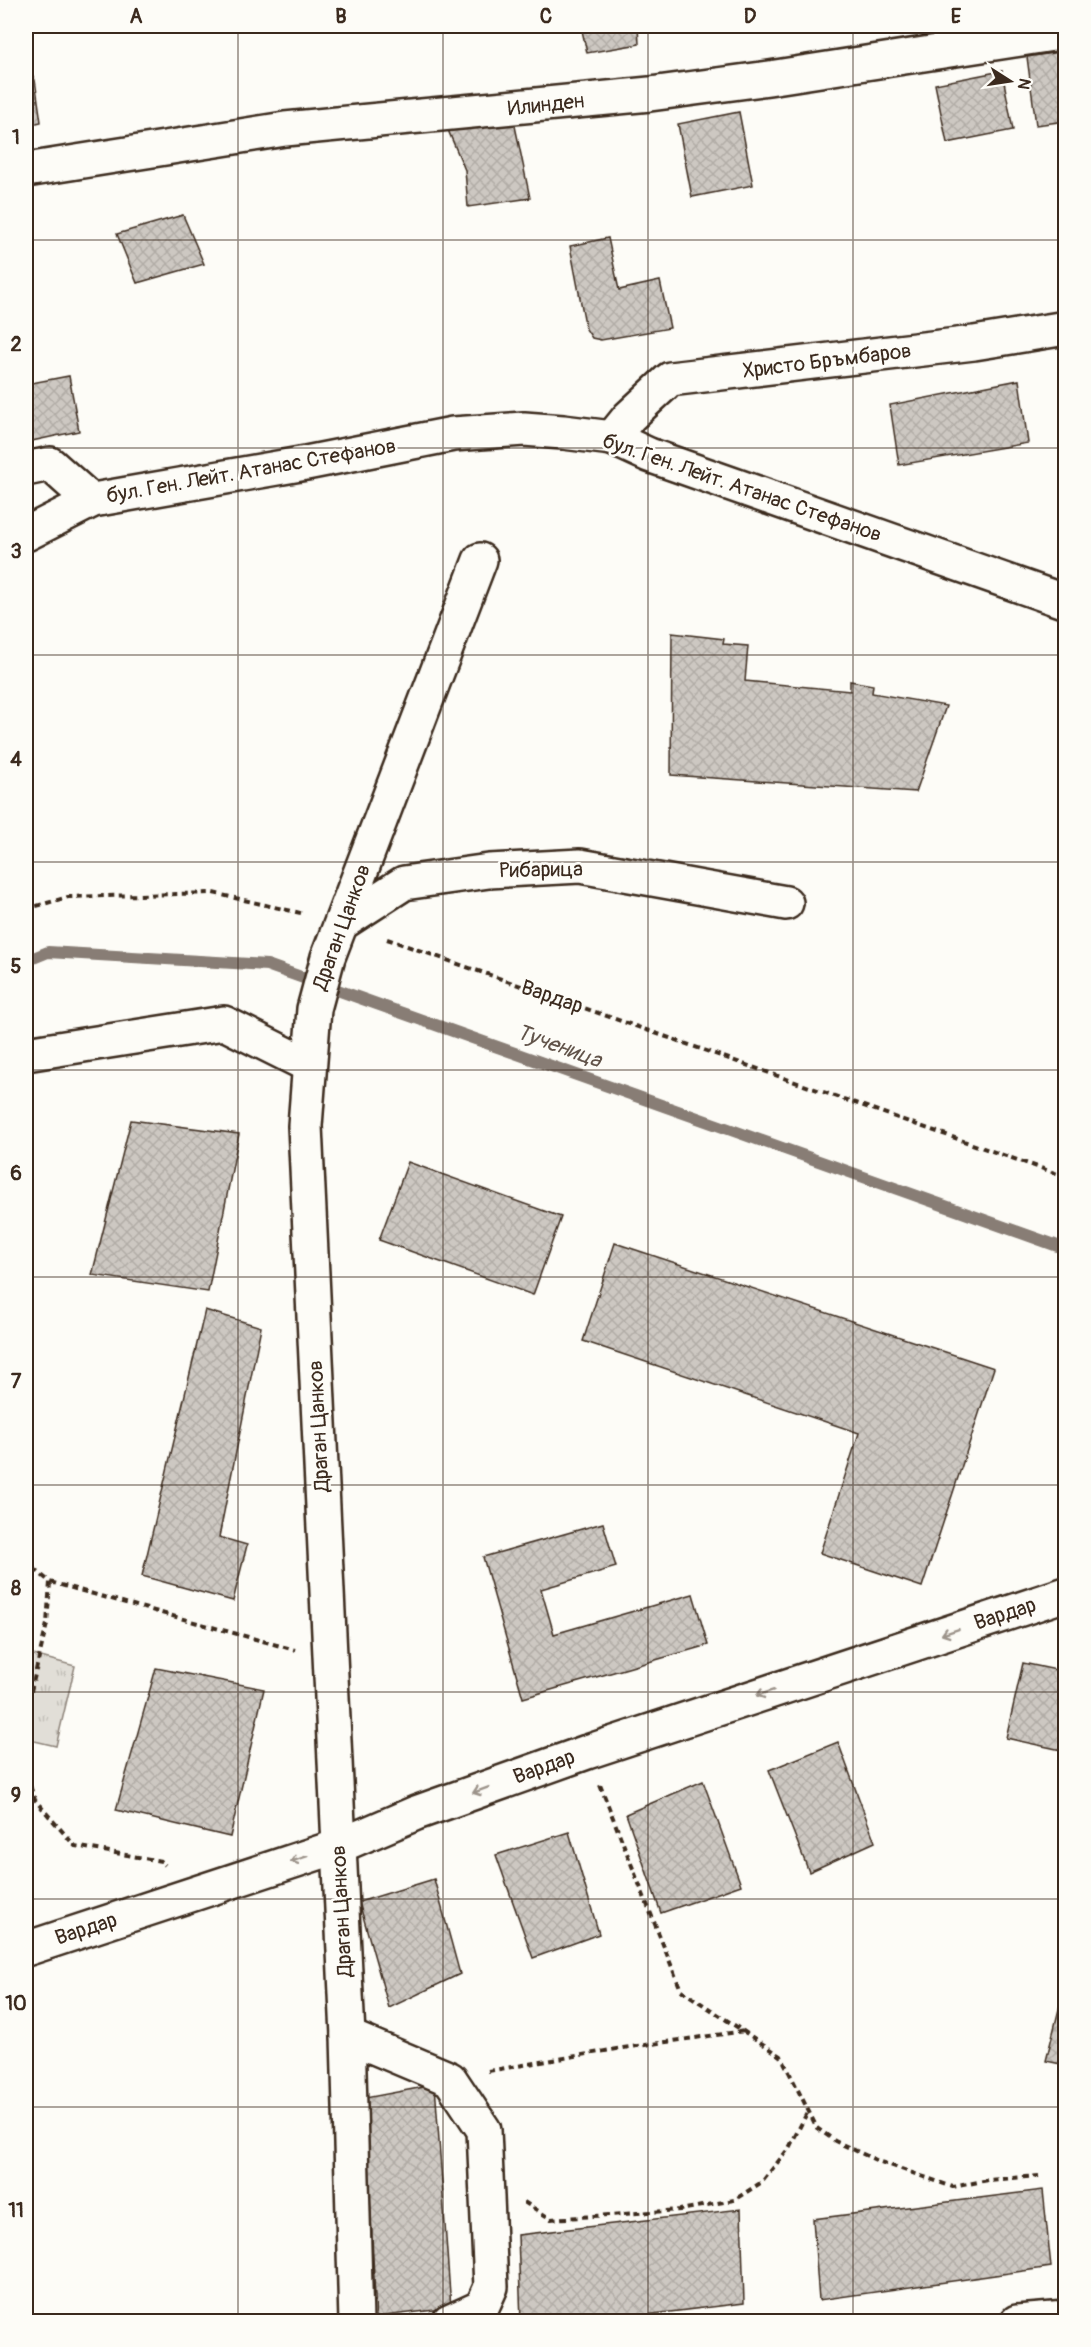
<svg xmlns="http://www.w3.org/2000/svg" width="1091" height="2347" font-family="Pangolin,sans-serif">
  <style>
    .park { fill: url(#park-tufts); stroke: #8e847a; stroke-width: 1.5 }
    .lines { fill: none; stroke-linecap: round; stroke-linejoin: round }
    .stream { stroke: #887d74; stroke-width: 12 }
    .building { fill: url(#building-cross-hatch); stroke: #3b2a1e; stroke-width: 1.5 }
    .minor-casing { stroke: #3b2a1e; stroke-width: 38 }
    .major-casing { stroke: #3b2a1e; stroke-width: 38 }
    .path { stroke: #3b2a1e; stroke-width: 4; stroke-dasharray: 6 4.5; stroke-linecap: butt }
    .minor { stroke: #fdfcf7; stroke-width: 33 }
    .major { stroke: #fdfcf7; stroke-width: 33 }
    .oneway { stroke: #9c938a }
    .grid { fill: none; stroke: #3b2a1e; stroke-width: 1.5; stroke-opacity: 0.55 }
    .labels { text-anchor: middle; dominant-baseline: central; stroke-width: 5; stroke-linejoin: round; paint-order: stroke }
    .street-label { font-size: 21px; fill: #3b2a1e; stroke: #fdfcf7 }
    .water-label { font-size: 22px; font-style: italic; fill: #615349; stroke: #fdfcf7 }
    .neatline { fill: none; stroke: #3b2a1e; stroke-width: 2 }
    .grid-label { font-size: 20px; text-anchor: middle; font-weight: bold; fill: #3b2a1e }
  </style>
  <defs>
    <pattern id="park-tufts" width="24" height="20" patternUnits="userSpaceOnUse" patternTransform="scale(1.5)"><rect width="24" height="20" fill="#e1ded7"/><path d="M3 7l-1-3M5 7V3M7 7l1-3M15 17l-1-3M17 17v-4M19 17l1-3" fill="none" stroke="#c2bfb8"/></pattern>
    <pattern id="building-cross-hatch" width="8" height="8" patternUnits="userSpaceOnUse" patternTransform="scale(1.5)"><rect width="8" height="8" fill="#cdc8c2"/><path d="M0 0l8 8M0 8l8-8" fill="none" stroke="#b1aca6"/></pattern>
  </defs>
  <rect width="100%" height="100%" fill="#fdfcf7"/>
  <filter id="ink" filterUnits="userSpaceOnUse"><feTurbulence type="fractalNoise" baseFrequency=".0167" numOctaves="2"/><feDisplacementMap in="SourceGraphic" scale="12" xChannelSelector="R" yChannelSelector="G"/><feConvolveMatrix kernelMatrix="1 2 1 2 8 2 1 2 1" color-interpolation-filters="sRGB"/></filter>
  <g filter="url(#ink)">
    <path class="park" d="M 26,1653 L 75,1666 L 56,1746 L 26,1739 Z"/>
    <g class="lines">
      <path class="stream" d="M 26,961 L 48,952 L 267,965 L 1066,1249"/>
    </g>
    <g class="building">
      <path d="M 581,26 L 638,26 L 639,44 L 587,53 Z"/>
      <path d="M 1066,51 L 1066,121 L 1036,125 L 1027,57 Z"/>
      <path d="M 26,63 L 35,80 L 41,122 L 28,125 L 30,133 L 26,133 Z"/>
      <path d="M 1002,71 L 1013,130 L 947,143 L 935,84 Z"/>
      <path d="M 739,112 L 753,185 L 692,197 L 678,124 Z"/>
      <path d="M 514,121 L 530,198 L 468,207 L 465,170 L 448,130 Z"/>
      <path d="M 183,215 L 204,264 L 137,283 L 117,234 Z"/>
      <path d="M 608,238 L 619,290 L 660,281 L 670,328 L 601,340 L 592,338 L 586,329 L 570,246 Z"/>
      <path d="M 69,376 L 79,431 L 27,442 L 26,384 Z"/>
      <path d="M 1019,380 L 1028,443 L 899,465 L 890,405 Z"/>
      <path d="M 672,633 L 724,639 L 723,644 L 748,646 L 745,681 L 850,691 L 850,681 L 873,685 L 872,693 L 946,706 L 916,792 L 671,775 Z"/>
      <path d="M 131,1120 L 239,1134 L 208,1292 L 92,1275 Z"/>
      <path d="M 408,1162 L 561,1217 L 533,1295 L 379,1240 Z"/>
      <path d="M 615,1243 L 994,1368 L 922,1587 L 820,1553 L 859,1433 L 583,1341 Z"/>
      <path d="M 205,1310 L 261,1327 L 219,1537 L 247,1545 L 233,1601 L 142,1576 Z"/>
      <path d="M 603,1523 L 616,1567 L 541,1589 L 554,1634 L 693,1594 L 708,1645 L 523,1698 L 483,1557 Z"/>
      <path d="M 1023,1663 L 1066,1672 L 1066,1751 L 1006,1738 Z"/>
      <path d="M 156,1668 L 264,1689 L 230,1837 L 116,1810 Z"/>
      <path d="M 838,1742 L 875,1842 L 809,1872 L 769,1770 Z"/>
      <path d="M 703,1781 L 741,1885 L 661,1913 L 626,1814 Z"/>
      <path d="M 569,1832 L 599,1934 L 533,1958 L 496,1855 Z"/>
      <path d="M 434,1879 L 460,1974 L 389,2008 L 359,1902 Z"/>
      <path d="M 1066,1981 L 1066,2065 L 1046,2061 Z"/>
      <path d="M 435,2085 L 451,2308 L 376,2317 L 365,2098 Z"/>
      <path d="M 1043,2190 L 1051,2267 L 819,2300 L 813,2219 Z"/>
      <path d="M 741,2209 L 744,2303 L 587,2322 L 521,2322 L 518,2235 Z"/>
    </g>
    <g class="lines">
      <g class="minor-casing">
        <g id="minor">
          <path d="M 26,170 L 285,129 L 650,94 L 769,78 L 1066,32"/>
          <path d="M 612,438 L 629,417 L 670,379 L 974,343 L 1066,328"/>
          <path d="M 26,469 L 50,464 L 87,497 L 93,500"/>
          <path d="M 342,923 L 404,883 L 489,871 L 580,866 L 786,903"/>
          <path d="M 26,1054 L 224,1023 L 308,1065"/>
          <path d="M 26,1949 L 339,1846 L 416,1813 L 587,1752 L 1066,1594"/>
          <path d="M 348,2036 L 450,2079 L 484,2130 L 491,2287 L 482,2307 L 449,2322"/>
          <path d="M 356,2322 L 348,2036 L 305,1126 L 314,1009 L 328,957 L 480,560"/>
          <path d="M 1017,2322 L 1066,2318"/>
        </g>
      </g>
      <g class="major-casing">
        <path id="major" d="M 26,534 L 93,500 L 306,463 L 453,434 L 524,429 L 563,432 L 612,438 L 649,455 L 1066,602"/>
      </g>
      <g class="path">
        <path d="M 26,909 L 68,897 L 213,893 L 305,914"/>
        <path d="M 387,939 L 1066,1177"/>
        <path d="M 26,1562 L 50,1582 L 295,1650"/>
        <path d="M 26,1712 L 47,1624 L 50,1582"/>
        <path d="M 26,1755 L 27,1777 L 35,1800 L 75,1846 L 161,1861 L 165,1865"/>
        <path d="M 600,1785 L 681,1990 L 781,2056 L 817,2128 L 835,2141 L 878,2161 L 953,2187 L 988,2180 L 1039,2176"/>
        <path d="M 488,2071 L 623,2048 L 745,2031"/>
        <path d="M 524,2202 L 551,2219 L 680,2210 L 734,2200 L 762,2182 L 789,2148 L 808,2111"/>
      </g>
      <use href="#minor" class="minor"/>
      <use href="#major" class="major"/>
    </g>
    <defs><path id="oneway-shaft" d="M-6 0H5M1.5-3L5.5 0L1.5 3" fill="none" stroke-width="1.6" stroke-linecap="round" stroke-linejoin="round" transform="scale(1.5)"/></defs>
    <g class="oneway">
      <use href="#oneway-shaft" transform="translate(950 1632) rotate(162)"/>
      <use href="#oneway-shaft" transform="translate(765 1693) rotate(162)"/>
      <use href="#oneway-shaft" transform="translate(481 1790) rotate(160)"/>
      <use href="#oneway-shaft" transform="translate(299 1859) rotate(162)"/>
    </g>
  </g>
  <path class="grid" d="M 238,26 L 238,2322M 443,26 L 443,2322M 648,26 L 648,2322M 853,26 L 853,2322M 26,240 L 1066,240M 26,448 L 1066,448M 26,655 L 1066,655M 26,862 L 1066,862M 26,1070 L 1066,1070M 26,1277 L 1066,1277M 26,1485 L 1066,1485M 26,1692 L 1066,1692M 26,1899 L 1066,1899M 26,2107 L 1066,2107"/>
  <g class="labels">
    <g class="street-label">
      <text transform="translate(546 105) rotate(-6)">Илинден</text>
      <text transform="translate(827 361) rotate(-7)">Христо Бръмбаров</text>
      <text transform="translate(251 471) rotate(-10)">бул. Ген. Лейт. Атанас Стефанов</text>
      <text transform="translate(742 488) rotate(19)">бул. Ген. Лейт. Атанас Стефанов</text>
      <text transform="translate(541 870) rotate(-1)">Рибарица</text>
      <text transform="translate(342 927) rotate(-70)">Драган Цанков</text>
      <text transform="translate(552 997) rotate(19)">Вардар</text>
      <text transform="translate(319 1426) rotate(-93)">Драган Цанков</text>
      <text transform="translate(1005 1614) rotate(-18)">Вардар</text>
      <text transform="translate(544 1767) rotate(-20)">Вардар</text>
      <text transform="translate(342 1911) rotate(-93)">Драган Цанков</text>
      <text transform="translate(86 1929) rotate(-18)">Вардар</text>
    </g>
    <g class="water-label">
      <text transform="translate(559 1046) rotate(20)">Тученица</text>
    </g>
  </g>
  <rect width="1091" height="2347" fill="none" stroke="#fdfcf7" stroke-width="66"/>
  <g transform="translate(1010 81) rotate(102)" stroke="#fdfcf7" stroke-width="4.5" paint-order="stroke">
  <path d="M0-4.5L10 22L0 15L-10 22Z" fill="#3b2a1e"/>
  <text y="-9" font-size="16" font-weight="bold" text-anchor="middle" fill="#3b2a1e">N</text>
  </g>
  <rect x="33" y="33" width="1025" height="2281" class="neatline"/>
  <g class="grid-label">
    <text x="136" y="23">A</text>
    <text x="341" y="23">B</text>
    <text x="546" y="23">C</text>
    <text x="750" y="23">D</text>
    <text x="956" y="23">E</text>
    <text x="16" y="144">1</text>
    <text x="16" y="351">2</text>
    <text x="16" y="558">3</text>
    <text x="16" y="766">4</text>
    <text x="16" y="973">5</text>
    <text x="16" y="1180">6</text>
    <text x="16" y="1388">7</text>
    <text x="16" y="1595">8</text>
    <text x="16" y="1802">9</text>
    <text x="16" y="2010">10</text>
    <text x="16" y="2217">11</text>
  </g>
</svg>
